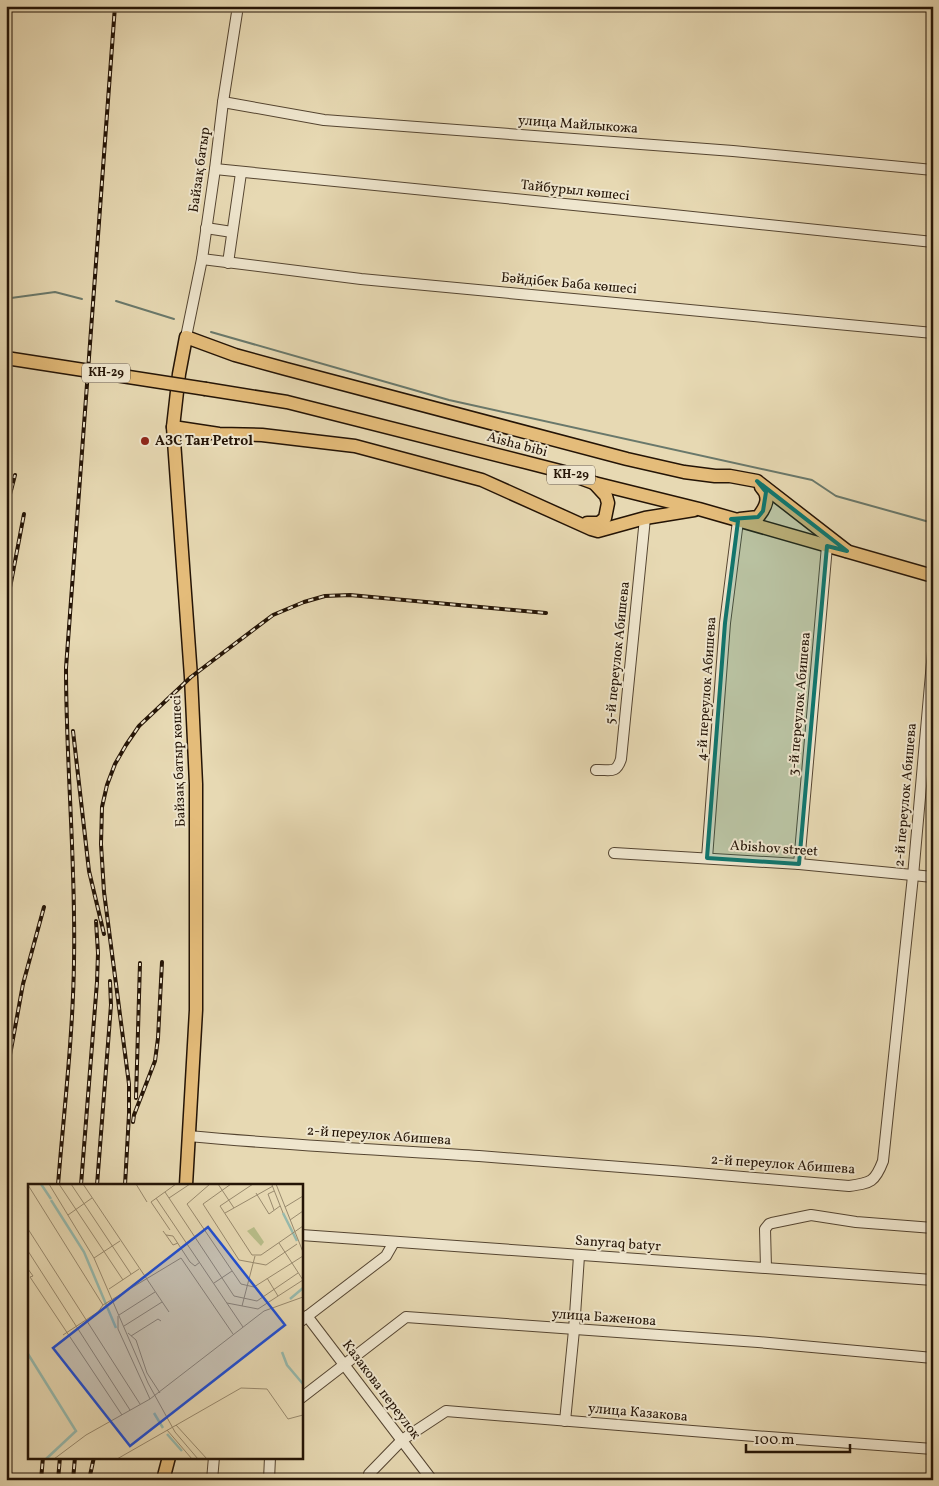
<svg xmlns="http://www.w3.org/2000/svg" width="939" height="1486" font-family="Vollkorn,serif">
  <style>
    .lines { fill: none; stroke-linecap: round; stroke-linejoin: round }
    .stream { stroke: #69786b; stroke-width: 2 }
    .minor-casing { stroke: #554531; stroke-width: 12 }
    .major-casing { stroke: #241406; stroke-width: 15 }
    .minor { stroke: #efe6ce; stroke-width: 10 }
    .major { stroke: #e4bc7a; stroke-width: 12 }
    .rail-casing { stroke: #241406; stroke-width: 4 }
    .rail { stroke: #efe6ce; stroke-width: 2; stroke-dasharray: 5.5; stroke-linecap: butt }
    .major-bridge-casing { stroke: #241406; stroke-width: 15; stroke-linecap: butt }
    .major-bridge { stroke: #e4bc7a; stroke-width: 12 }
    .marked { fill: #0f766e; fill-opacity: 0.2; stroke: #0f766e; stroke-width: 4; stroke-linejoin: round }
    .poi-dot { fill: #8f2418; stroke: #efe6ce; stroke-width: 2 }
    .labels { text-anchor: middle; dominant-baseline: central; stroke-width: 4; stroke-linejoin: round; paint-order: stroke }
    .shield { fill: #efe6ce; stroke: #615342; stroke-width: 1 }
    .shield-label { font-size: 12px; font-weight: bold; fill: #241406 }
    .street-label { font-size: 14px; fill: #241406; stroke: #efe6ce }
    .poi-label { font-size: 14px; font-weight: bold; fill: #241406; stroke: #efe6ce; text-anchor: start }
    .inset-river { fill: none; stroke: #97baae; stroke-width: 2.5 }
    .inset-road { fill: none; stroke: #998a6e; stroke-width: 1 }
    .view { fill: #1d4ed8; fill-opacity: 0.15; stroke: #1d4ed8; stroke-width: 2.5 }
    .inset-edge { fill: none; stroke: #241406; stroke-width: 2.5 }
  </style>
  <rect width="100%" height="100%" fill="#e7d9b3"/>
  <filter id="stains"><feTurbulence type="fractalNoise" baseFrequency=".004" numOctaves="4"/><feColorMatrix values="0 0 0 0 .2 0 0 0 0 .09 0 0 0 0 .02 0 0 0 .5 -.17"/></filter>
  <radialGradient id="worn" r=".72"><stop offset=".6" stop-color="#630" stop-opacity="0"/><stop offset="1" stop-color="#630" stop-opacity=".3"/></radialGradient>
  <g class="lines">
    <g class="stream">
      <path d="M 6,295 L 11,298 L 55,292 L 82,299"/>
      <path d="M 116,301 L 174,319"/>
      <path d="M 211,332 L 449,400 L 812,480 L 836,496 L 933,523"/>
    </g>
    <g class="minor-casing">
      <g id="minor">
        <path d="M 223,102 L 324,120 L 733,151 L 933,170"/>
        <path d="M 215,169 L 664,214 L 933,242"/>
        <path d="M 206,228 L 232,232"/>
        <path d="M 202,259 L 361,279 L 933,333"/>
        <path d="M 228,263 L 241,173"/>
        <path d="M 186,337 L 202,259 L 215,169 L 223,102 L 238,6"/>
        <path d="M 596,770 C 609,769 616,775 621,759 L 645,518"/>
        <path d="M 614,853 L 799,864 L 933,877"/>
        <path d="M 707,858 L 725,623 L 738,521"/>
        <path d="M 799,864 L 827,546"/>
        <path d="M 188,1136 C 285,1145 382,1150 479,1156 C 602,1165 726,1175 849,1186 C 871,1183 875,1182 883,1161 L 913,876 L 933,651"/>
        <path d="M 301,1235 L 933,1280"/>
        <path d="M 766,1268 L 765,1229 L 769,1224 L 772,1223 L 811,1215 L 856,1222 L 933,1228"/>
        <path d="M 307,1316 L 432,1480"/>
        <path d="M 301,1321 L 386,1256 L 394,1242"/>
        <path d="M 301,1398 L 406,1317 L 758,1342 L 933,1358"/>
        <path d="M 565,1421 L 574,1330 L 579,1256"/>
        <path d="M 212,1480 L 214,1457"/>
        <path d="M 269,1480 L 270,1457"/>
        <path d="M 368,1480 L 369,1474 L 402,1440 L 446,1411 L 754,1436 L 933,1449"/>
      </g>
    </g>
    <g class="major-casing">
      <g id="major">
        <path d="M 206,389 L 287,402 L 525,462 L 564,472 L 594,483 L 699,509 L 933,576"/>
        <path d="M 173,427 L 219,434 L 262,435 L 355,446 L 482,480 L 591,529 L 598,531 L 645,518 L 694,510"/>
        <path d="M 740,519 L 758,517 C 766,507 771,497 761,487"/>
        <path d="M 587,523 L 599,523 L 605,518 L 608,503 L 606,496 L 594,483"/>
        <path d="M 186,1185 L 196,1010 L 196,784 L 191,677 L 173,427 L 179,374 L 186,337 L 235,355 L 286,369 L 627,459 L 684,472 L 715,476 L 730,476 L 757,481 L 847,551"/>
        <path d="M 163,1480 L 169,1457"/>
      </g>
    </g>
    <use href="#minor" class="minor"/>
    <use href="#major" class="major"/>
    <g class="rail-casing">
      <g id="rail">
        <path d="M 6,510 L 15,475"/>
        <path d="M 6,609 L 24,514"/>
        <path d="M 73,731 L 89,871 L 104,934"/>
        <path d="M 6,1077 L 23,984 L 44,907"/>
        <path d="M 136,1098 L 140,963"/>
        <path d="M 133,1122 L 134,1115 L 155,1061 L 158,1038 L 162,962"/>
        <path d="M 58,1185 C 64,1110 73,1036 74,961 C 76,863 66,766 66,668 L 115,6"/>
        <path d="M 81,1185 L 97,982 L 98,953 L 96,921"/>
        <path d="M 97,1185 L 111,1005 L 110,981"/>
        <path d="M 125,1185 L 129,1114 L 129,1084 L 104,892 L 101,844 L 102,807 L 107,785 L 115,764 L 126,745 L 139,726 L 191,677 L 273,615 L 304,602 L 325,596 L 350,595 L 546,613"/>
        <path d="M 41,1480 L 43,1457"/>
        <path d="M 58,1480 L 60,1457"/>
        <path d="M 73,1480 L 75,1457"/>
        <path d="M 89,1480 L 94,1457"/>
      </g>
    </g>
    <use href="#rail" class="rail"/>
    <g class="major-bridge-casing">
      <path id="major-bridge" d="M 6,358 L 206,389"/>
    </g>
    <use href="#major-bridge" class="major-bridge"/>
  </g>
  <path class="marked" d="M 757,481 L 847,551 L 827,546 L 799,864 L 707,858 L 725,623 L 738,521 L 731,519 L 758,517 L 763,511 L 766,492 Z"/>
  <circle class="poi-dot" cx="145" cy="441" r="5"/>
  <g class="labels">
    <g class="shield">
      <rect x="82" y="363.5" width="48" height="19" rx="4"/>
      <rect x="547" y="465.5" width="48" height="19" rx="4"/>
    </g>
    <g class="shield-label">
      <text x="106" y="373">КН-29</text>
      <text x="571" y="475">КН-29</text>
    </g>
    <g class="street-label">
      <text transform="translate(578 125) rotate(4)">улица Майлыкожа</text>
      <text transform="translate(200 170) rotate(-82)">Байзақ батыр</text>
      <text transform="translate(575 191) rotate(6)">Тайбурыл көшесі</text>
      <text transform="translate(569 284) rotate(5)">Бәйдібек Баба көшесі</text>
      <text transform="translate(517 445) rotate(15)">Aisha bibi</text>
      <text transform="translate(618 653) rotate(-84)">5-й переулок Абишева</text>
      <text transform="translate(707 689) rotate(-86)">4-й переулок Абишева</text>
      <text transform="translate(800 704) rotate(-85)">3-й переулок Абишева</text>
      <text transform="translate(179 761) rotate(-92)">Байзақ батыр көшесі</text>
      <text transform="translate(906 795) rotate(-85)">2-й переулок Абишева</text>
      <text transform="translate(774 849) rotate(4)">Abishov street</text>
      <text transform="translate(379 1136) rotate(4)">2-й переулок Абишева</text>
      <text transform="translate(783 1165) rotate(4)">2-й переулок Абишева</text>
      <text transform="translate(618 1244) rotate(4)">Sanyraq batyr</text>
      <text transform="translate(604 1318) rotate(4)">улица Баженова</text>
      <text transform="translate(381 1390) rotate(53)">Казакова переулок</text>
      <text transform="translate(638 1413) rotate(5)">улица Казакова</text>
    </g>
    <g class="poi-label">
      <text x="155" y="441">АЗС Тан Petrol</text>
    </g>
  </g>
  <g transform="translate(28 1184)">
    <rect width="275" height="275" fill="#e7d9b3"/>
    <path d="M 226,43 L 236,58 L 233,62 L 219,47 Z" fill="#b8be8a"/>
    <path class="inset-river" d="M 13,0 L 23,15M 23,16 L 56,68 L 88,144M 255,29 L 269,57M 262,115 L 275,104M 254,168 L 259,181 L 275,200M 0,170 L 48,247 L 18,275M 126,229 L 135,244M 139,250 L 154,267"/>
    <path class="inset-road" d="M 21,0 L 66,74 L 120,199 L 147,248 L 170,275M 31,0 L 95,96M 43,0 L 103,90M 55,0 L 141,128M 108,0 L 119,18M 182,0 L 159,20 L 213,100 L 226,103 L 275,72M 190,0 L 206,24M 203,0 L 175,20 L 211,76 L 238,81 L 269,60M 225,0 L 192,22 L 224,71 L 233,71 L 275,42M 248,0 L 275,68M 0,1 L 75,121M 244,1 L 255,29M 246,7 L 240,10 L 246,26M 137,8 L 206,112 L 229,117 L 270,89M 228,9 L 241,30 L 252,22M 128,14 L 215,143M 141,14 L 162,0M 257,23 L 275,12M 197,29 L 245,2M 40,31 L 64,14M 262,36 L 275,27M 0,45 L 112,220M 142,46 L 123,18 L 148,0M 135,47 L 138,51 L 145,52 L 162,78 L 167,82 L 172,78M 138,51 L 145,61 L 150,59M 0,67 L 102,226M 66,74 L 92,57M 0,85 L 5,92 L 2,93 L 94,231M 239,94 L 250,112M 186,99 L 204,87M 81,105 L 111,85M 199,119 L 230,125 L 275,96 L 251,59M 214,122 L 227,72M 91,131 L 127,108M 90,132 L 90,145 L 122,215 L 236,127 L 275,113M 96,142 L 134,118M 100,149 L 108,156 L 119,189 L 132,209M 35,151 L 70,128 L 75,121 L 153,74 L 205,150M 103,152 L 130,135 L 133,137M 148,241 L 179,275M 139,246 L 164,275M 26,275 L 58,251 L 122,215M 89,275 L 213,204 L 239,205 L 260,235 L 275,231"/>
    <path class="view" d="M 180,43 L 257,141 L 102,262 L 25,164 Z"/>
    <rect width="275" height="275" class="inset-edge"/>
  </g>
  <rect width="939" height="1486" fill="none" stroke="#e7d9b3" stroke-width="25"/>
  <rect x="8" y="8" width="924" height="1471" fill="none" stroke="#241406" stroke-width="2.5"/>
  <rect x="12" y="12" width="914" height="1461" fill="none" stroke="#241406"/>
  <path d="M746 1444v8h104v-8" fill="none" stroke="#241406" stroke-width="2.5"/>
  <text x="754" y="1444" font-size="15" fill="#241406" stroke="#efe6ce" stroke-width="4" paint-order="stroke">100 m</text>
  <rect width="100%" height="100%" filter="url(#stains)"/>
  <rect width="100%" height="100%" fill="url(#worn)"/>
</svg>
